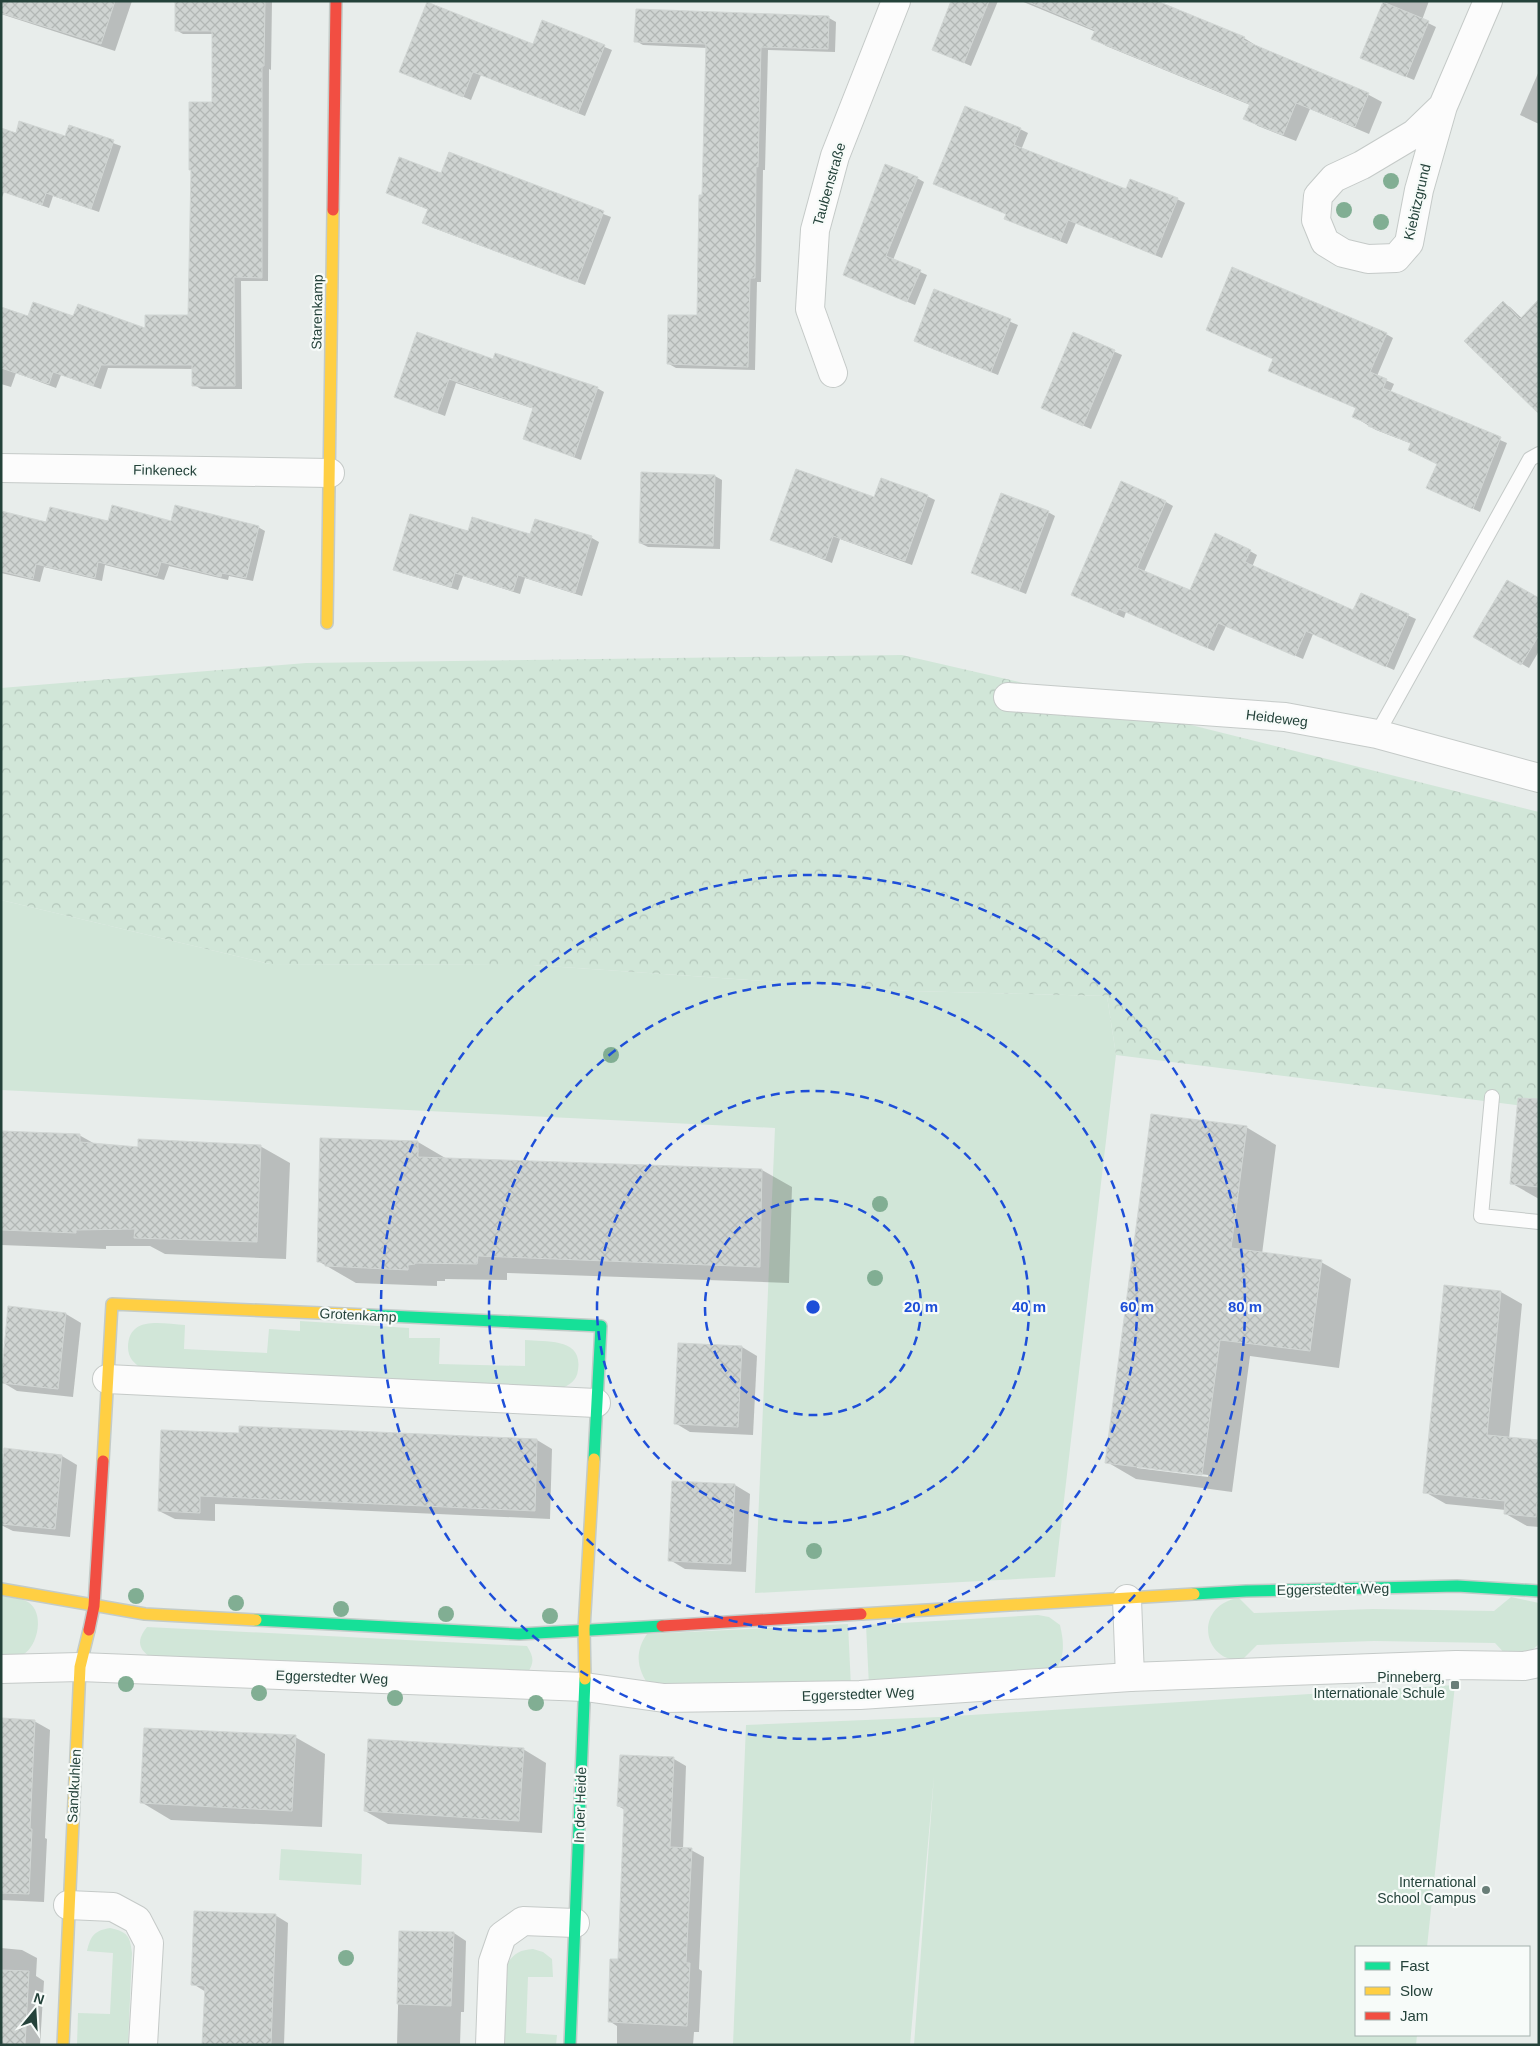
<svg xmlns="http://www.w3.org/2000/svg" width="1540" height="2046" font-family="Helvetica,sans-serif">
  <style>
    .green { fill: #d1e6d8 }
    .forest { fill: url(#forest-crowns) }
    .shadow { fill: #0003; fill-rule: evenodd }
    .building { fill: url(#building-cross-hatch); stroke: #d1d6d4 }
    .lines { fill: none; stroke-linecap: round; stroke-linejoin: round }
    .lane-casing { stroke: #c5cac8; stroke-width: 16 }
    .street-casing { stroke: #c5cac8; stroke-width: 30 }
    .fast-casing { stroke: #c3cbc8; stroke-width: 14 }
    .slow-casing { stroke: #c3cbc8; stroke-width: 14 }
    .jam-casing { stroke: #c3cbc8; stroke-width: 14 }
    .lane { stroke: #fcfcfc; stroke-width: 14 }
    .street { stroke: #fcfcfc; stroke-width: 28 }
    .fast { stroke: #16e098; stroke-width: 11 }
    .slow { stroke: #ffcf43; stroke-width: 11 }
    .jam { stroke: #f24e42; stroke-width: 11 }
    .tree { fill: #81ae93 }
    .ring { fill: none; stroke: #1d4ed8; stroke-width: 2.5; stroke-dasharray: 9 6 }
    .poi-dot { fill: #697e78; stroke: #f7fbf9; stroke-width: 2 }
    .labels { text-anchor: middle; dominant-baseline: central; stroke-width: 4.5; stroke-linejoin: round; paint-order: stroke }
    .street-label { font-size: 14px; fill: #24423a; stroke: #f7fbf9 }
    .poi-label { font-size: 14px; fill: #24423a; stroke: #f7fbf9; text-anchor: end }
    .centre { fill: #1d4ed8; stroke: #f7fbf9; stroke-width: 2.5 }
    .ring-label { font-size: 15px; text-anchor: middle; font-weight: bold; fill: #1d4ed8; stroke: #f7fbf9; stroke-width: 4.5; stroke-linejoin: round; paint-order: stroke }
  </style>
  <defs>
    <pattern id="forest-crowns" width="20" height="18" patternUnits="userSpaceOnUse" patternTransform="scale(1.25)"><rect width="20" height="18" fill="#d1e6d8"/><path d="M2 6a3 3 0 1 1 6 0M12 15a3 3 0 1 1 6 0" fill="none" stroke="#b3c6ba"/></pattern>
    <pattern id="building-cross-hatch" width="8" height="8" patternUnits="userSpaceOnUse" patternTransform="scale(1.25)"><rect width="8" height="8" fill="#cfd4d2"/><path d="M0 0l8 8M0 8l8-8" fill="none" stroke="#b2b7b5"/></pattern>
  </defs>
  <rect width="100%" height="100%" fill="#e8edeb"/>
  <g class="green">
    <path d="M 1,900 L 270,964 L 533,965 L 910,991 L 1107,996 L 1116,1055 L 1055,1577 L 755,1593 L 775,1128 L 1,1090 Z"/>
    <path d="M 300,1321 L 409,1328 L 409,1338 L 440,1338 L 439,1364 L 525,1366 L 525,1340 C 548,1342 583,1338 578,1370 C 577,1381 569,1385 560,1389 L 142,1369 C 134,1363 128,1358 128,1347 C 129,1315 162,1324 185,1325 L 184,1349 L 267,1353 L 269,1329 L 300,1331 Z"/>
    <path d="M 1,1596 C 9,1598 22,1598 28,1602 C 45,1613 38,1645 24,1654 C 19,1658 8,1657 1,1657 Z"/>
    <path d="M 1511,1597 L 1539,1603 L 1539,1644 L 1524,1657 L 1509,1658 L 1495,1643 L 1374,1641 L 1257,1645 L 1241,1661 C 1199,1659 1196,1604 1239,1598 L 1254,1613 L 1373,1609 L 1494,1611 Z"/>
    <path d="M 1038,1615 L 1049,1617 L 1060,1625 C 1064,1643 1065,1654 1056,1670 L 869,1686 L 866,1625 Z"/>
    <path d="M 848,1624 L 851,1687 L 650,1687 C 637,1670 634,1652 647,1634 Z"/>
    <path d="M 147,1627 L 527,1646 C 533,1656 535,1662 528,1672 L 155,1660 C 139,1651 135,1642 147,1627 Z"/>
    <path d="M 1455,1685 L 1427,1947 L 1356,1947 L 1356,2035 L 1417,2035 L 1416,2045 L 914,2045 L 934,1776 L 910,2045 L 733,2045 L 746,1725 L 939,1717 Z"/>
    <path d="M 281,1849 L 362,1854 L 361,1885 L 279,1880 Z"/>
    <path d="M 110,1928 C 128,1932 130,1936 132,1953 L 128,2045 L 77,2045 L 78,2013 L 110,2014 L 113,1953 L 87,1951 C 91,1935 94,1931 110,1928 Z"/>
    <path d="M 533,1949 L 543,1952 L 552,1959 L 553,1977 L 528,1977 L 526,2033 L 557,2035 L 556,2045 L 504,2045 L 507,1964 C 514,1953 520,1950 533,1949 Z"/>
  </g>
  <path class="forest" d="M 902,655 L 1015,681 L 1539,812 L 1539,1108 L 1116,1055 L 1107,996 L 910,991 L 533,965 L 270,964 L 1,900 L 1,688 L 306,663 Z"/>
  <g class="shadow">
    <path d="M 1,1 L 132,1 L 115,51 L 1,14 Z"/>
    <path d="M 176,1 L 272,1 L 271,70 L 269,69 L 268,281 L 241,281 L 242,389 L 201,389 L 194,385 L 194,369 L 108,368 L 101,389 L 61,375 L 56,388 L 16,373 L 11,387 L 1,384 L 1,308 L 29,318 L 74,318 L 146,330 L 189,316 L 213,103 L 214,34 L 183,34 L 176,30 Z"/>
    <path d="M 953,1 L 998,1 L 971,66 L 933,49 Z"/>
    <path d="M 1021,1 L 1154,1 L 1244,38 L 1257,46 L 1256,47 L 1369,95 L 1382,102 L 1369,134 L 1310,109 L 1296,141 L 1258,126 L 1245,118 L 1250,105 L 1106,46 L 1093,38 L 1096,32 Z"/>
    <path d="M 1385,1 L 1429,1 L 1422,20 L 1436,27 L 1414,80 L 1361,58 Z"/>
    <path d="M 829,18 L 836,22 L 835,52 L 768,50 L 765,170 L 763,170 L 761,282 L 757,282 L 755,370 L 676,368 L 669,364 L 699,317 L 707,48 L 643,45 L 636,41 Z"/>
    <path d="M 543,22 L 612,50 L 585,116 L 481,75 L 471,100 L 401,71 L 534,45 Z"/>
    <path d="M 1539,71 L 1539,124 L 1520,115 Z"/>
    <path d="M 70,127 L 121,146 L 99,212 L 53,196 L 49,208 L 4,192 L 1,200 L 1,129 L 16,135 L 66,138 Z"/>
    <path d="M 1020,129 L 1028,133 L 1021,150 L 1126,191 L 1177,199 L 1185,203 L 1162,258 L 1076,223 L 1067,244 L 1013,222 L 1007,214 L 935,184 Z"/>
    <path d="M 449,154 L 611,217 L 585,285 L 431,227 L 423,223 L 429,210 L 387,193 L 442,174 Z"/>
    <path d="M 917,178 L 924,182 L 893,260 L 927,275 L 915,305 L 844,275 Z"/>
    <path d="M 935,291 L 1018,325 L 998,375 L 923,345 Z"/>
    <path d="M 1503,303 L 1510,307 L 1530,326 L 1534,404 Z"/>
    <path d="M 1074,334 L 1122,355 L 1091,429 L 1050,411 Z"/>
    <path d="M 1386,334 L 1393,338 L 1377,376 L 1394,384 L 1390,393 L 1507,443 L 1480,512 L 1428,488 L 1438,464 L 1412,444 L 1376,430 L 1361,421 L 1357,408 L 1277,374 Z"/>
    <path d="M 494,361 L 597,388 L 604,392 L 581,460 L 524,438 L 534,409 L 456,383 L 445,416 L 395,397 Z"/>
    <path d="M 715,476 L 722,480 L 720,549 L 648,547 L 640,543 Z"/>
    <path d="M 927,496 L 935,500 L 912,565 L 840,539 L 832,563 L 772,539 L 875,498 Z"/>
    <path d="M 1166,502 L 1173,506 L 1144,572 L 1191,591 L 1250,551 L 1257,555 L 1252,567 L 1354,611 L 1361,594 L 1416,619 L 1394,670 L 1313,634 L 1303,659 L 1226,626 L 1214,651 L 1126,612 L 1124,618 L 1080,598 Z"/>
    <path d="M 1,512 L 47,523 L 172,522 L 258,527 L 265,531 L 253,581 L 229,576 L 228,580 L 169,566 L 164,580 L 105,565 L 102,581 L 44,567 L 40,582 L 1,573 Z"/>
    <path d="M 1048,512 L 1055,516 L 1026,594 L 972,572 Z"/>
    <path d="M 535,520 L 592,538 L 599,542 L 582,596 L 525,578 L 520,594 L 463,576 L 458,590 L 402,573 L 395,569 L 469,533 L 531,536 Z"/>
    <path d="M 1539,600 L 1539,651 L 1529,668 L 1475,637 Z"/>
    <path d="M 1539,1115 L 1539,1199 L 1511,1183 Z"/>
    <path d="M 1246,1127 L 1276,1145 L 1262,1254 L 1321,1262 L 1351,1279 L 1339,1368 L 1250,1356 L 1232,1492 L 1136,1479 L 1107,1462 ZM 1137,1466 L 1208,1475 L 1208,1477 L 1137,1468 Z"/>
    <path d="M 1,1133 L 79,1135 L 95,1144 L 139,1148 L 260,1146 L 290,1163 L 286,1259 L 165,1254 L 150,1246 L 106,1246 L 106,1249 L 1,1245 Z"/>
    <path d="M 418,1142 L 447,1159 L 762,1170 L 792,1187 L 789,1283 L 507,1273 L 507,1280 L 445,1279 L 445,1281 L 437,1281 L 437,1286 L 356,1283 L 318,1261 Z"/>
    <path d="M 1501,1292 L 1522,1304 L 1509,1439 L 1539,1441 L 1539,1527 L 1527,1526 L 1506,1514 L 1506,1510 L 1446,1504 L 1425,1492 Z"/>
    <path d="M 66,1314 L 81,1323 L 73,1397 L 17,1391 L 2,1382 Z"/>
    <path d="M 679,1344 L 742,1347 L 757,1356 L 753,1435 L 690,1432 L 675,1423 Z"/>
    <path d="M 241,1427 L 537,1440 L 552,1449 L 550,1519 L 215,1504 L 215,1521 L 175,1519 L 159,1511 L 240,1434 Z"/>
    <path d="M 62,1456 L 77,1465 L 70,1537 L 13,1531 L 1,1525 L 1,1490 Z"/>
    <path d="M 674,1482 L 735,1485 L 750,1494 L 746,1572 L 685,1569 L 670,1560 Z"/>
    <path d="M 1,1719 L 34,1721 L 50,1730 L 45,1838 L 47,1839 L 44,1902 L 1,1900 Z"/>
    <path d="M 295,1737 L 325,1754 L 322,1827 L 171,1820 L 141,1802 Z"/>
    <path d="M 523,1749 L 546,1763 L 542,1833 L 388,1824 L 365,1811 Z"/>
    <path d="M 674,1759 L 686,1766 L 683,1849 L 691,1850 L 704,1857 L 699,1969 L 702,1971 L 699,2032 L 694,2032 L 693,2045 L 617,2045 L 617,2026 L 609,2021 L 619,1961 L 625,1810 L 618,1806 Z"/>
    <path d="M 275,1915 L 288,1923 L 284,2045 L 204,2045 L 206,1992 L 193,1984 Z"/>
    <path d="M 400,1932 L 454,1933 L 466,1941 L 464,2012 L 461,2012 L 460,2045 L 397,2045 Z"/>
    <path d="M 1,1948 L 22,1950 L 37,1958 L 36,1976 L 44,1981 L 40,2045 L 1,2045 Z"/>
  </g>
  <g class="building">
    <path d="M 1,1 L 115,1 L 101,44 L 1,13 Z"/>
    <path d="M 175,1 L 265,1 L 264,66 L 262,66 L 262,278 L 234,277 L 235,386 L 192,386 L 192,365 L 101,365 L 93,386 L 53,372 L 49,384 L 1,368 L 1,307 L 28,316 L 33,302 L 73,316 L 78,304 L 145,328 L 145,315 L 188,315 L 191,170 L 189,170 L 189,102 L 212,102 L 212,31 L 175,31 Z"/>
    <path d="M 951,1 L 989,1 L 964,63 L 932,50 Z"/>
    <path d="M 1026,1 L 1157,1 L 1245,37 L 1243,40 L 1369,93 L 1355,127 L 1296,103 L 1283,135 L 1243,119 L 1250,104 L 1091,39 L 1095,30 Z"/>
    <path d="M 427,2 L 533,44 L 542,20 L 605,45 L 578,113 L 473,72 L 463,97 L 399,72 Z"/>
    <path d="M 1383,2 L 1429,21 L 1406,77 L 1360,58 Z"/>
    <path d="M 636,9 L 829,16 L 828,49 L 761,47 L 758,167 L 756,166 L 755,278 L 750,278 L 748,367 L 667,364 L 668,315 L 697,315 L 699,195 L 702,195 L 706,44 L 634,42 Z"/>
    <path d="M 965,106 L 1021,128 L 1014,145 L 1126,189 L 1130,179 L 1178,198 L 1155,255 L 1068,220 L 1060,241 L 1004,219 L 1006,214 L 933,184 Z"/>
    <path d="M 19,121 L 65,136 L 69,125 L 114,140 L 91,209 L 46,193 L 42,205 L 1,191 L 1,128 L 16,133 Z"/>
    <path d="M 449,152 L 604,211 L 577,282 L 422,223 L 428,209 L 386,193 L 399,157 L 441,173 Z"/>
    <path d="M 885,164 L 918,177 L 886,256 L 921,270 L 907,302 L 843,275 Z"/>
    <path d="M 1232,267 L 1387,333 L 1370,372 L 1387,379 L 1383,388 L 1501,437 L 1473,509 L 1426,488 L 1437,464 L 1408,450 L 1411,443 L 1368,426 L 1369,424 L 1352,417 L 1356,408 L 1268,371 L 1273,359 L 1206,330 Z"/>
    <path d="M 934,289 L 1011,319 L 991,372 L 914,341 Z"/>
    <path d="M 1539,299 L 1539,414 L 1464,341 L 1503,301 L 1520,319 Z"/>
    <path d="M 417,332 L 493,359 L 495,353 L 598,387 L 574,457 L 523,439 L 533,408 L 449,379 L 437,413 L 394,397 Z"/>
    <path d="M 1073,332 L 1115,350 L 1083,426 L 1041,408 Z"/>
    <path d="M 796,469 L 874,497 L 881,478 L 928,495 L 905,561 L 833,536 L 825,559 L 770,540 Z"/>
    <path d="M 641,472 L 715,475 L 713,546 L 639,543 Z"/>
    <path d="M 1121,481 L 1166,501 L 1137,568 L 1190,590 L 1215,533 L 1251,550 L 1245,562 L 1353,610 L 1361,593 L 1409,614 L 1386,667 L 1306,631 L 1295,656 L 1218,623 L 1207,648 L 1119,609 L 1116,614 L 1071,595 Z"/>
    <path d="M 1001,493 L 1049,511 L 1019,591 L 971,573 Z"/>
    <path d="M 112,505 L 171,521 L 175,505 L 259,526 L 246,578 L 222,573 L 221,577 L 161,562 L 157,576 L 98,562 L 95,578 L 36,564 L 33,579 L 1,571 L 1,511 L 46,522 L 50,507 L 108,521 Z"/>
    <path d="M 410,514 L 468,531 L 472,517 L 530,534 L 535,519 L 592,536 L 575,593 L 518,575 L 513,591 L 455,573 L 451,587 L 393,570 Z"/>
    <path d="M 1507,580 L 1539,598 L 1539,635 L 1521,665 L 1473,637 Z"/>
    <path d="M 1518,1098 L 1539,1099 L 1539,1187 L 1510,1184 Z"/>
    <path d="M 1151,1114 L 1247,1126 L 1231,1248 L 1322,1260 L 1310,1351 L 1220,1340 L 1202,1475 L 1105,1463 Z"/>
    <path d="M 1,1131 L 80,1134 L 80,1142 L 138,1147 L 138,1139 L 261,1145 L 257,1242 L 134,1238 L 135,1229 L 76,1230 L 76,1233 L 1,1230 Z"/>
    <path d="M 320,1138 L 418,1141 L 418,1157 L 762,1169 L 760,1267 L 478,1256 L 477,1264 L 415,1263 L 415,1264 L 408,1265 L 408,1270 L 325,1266 L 325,1262 L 317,1262 Z"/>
    <path d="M 1444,1285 L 1501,1291 L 1487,1435 L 1539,1440 L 1539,1503 L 1537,1503 L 1536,1517 L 1504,1514 L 1505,1501 L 1423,1493 Z"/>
    <path d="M 8,1306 L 66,1313 L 58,1389 L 1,1383 Z"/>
    <path d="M 678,1343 L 742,1346 L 738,1427 L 674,1424 Z"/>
    <path d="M 239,1426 L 537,1439 L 535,1511 L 200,1496 L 200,1513 L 158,1511 L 161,1430 L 239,1433 Z"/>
    <path d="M 4,1448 L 62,1455 L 55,1529 L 1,1524 L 1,1479 Z"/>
    <path d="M 672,1481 L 735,1484 L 731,1564 L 668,1561 Z"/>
    <path d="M 1,1718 L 35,1720 L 30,1829 L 32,1829 L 29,1894 L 1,1893 Z"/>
    <path d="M 144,1728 L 296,1735 L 292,1811 L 140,1803 Z"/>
    <path d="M 368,1739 L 524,1748 L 519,1821 L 364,1811 Z"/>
    <path d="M 620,1755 L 674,1757 L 670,1847 L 692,1848 L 686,1963 L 690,1963 L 687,2026 L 608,2022 L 610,1959 L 618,1959 L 624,1807 L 617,1806 Z"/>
    <path d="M 194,1911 L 276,1914 L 271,2045 L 202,2045 L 205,1986 L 191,1985 Z"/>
    <path d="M 399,1931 L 454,1932 L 451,2006 L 397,2004 Z"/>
    <path d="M 1,1970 L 29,1971 L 25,2045 L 1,2045 Z"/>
  </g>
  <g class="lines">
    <g class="lane-casing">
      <g id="lane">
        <path d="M 1377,734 L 1530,459 L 1539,454"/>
        <path d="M 1492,1097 L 1481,1216 L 1539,1222"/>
      </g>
    </g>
    <g class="street-casing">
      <g id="street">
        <path d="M 1443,106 L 1414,134 L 1362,165 L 1334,178 L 1318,196 L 1316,220 L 1325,242 L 1343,253 L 1368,259 L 1396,258 L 1409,243 L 1419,190 L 1443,106 L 1488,1"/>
        <path d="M 833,373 L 810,309 L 815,230 L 835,156 L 896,1"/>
        <path d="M 1,468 L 330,473"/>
        <path d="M 1008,697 L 1285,717 L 1377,734 L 1539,778"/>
        <path d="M 107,1379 L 596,1403"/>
        <path d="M 1127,1599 L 1130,1677"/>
        <path d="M 1,1669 L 80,1667 L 585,1687 L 664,1698 L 860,1695 L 1130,1677 L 1456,1665 L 1524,1666 L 1539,1663"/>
        <path d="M 68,1905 L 113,1907 L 137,1920 L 149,1943 L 143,2045"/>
        <path d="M 490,2045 L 493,1962 L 502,1936 L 523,1921 L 575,1923"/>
      </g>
    </g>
    <g class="fast-casing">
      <g id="fast">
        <path d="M 367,1315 L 601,1326 L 594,1459"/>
        <path d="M 1194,1594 L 1246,1591 L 1457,1586 L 1539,1591"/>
        <path d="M 256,1620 L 519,1634 L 662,1626"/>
        <path d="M 570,2045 L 585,1679"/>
      </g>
    </g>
    <g class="slow-casing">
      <g id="slow">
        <path d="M 327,623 L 333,210"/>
        <path d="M 103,1461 L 112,1304 L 367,1315"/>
        <path d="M 1,1589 L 145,1614 L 256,1620"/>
        <path d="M 861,1614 L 1194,1594"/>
        <path d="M 585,1679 L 584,1629 L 594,1459"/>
        <path d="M 63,2045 L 80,1667 L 89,1630"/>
      </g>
    </g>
    <g class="jam-casing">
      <g id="jam">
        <path d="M 333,210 L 336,1"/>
        <path d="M 662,1626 L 861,1614"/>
        <path d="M 89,1630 L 94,1606 L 103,1461"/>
      </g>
    </g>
    <use href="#lane" class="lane"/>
    <use href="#street" class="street"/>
    <use href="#fast" class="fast"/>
    <use href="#slow" class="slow"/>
    <use href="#jam" class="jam"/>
  </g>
  <g class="tree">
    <circle cx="1391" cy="181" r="8"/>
    <circle cx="1344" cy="210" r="8"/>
    <circle cx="1381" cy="222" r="8"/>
    <circle cx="611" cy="1055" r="8"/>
    <circle cx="880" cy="1204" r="8"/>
    <circle cx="875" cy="1278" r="8"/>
    <circle cx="814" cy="1551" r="8"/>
    <circle cx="136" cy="1596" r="8"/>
    <circle cx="236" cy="1603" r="8"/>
    <circle cx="341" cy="1609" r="8"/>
    <circle cx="446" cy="1614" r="8"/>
    <circle cx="550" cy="1616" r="8"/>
    <circle cx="126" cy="1684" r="8"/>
    <circle cx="259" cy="1693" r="8"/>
    <circle cx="395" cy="1698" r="8"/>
    <circle cx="536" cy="1703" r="8"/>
    <circle cx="346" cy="1958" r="8"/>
  </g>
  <g class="ring">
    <circle cx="813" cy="1307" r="108"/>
    <circle cx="813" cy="1307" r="216"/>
    <circle cx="813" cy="1307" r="324"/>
    <circle cx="813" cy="1307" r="432"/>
  </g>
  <g class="poi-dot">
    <rect x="1450" y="1680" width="10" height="10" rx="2.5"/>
    <circle cx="1486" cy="1890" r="5"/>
  </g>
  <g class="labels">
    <g class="street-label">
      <text transform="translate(829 184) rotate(-74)">Taubenstraße</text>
      <text transform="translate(1417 202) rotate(-77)">Kiebitzgrund</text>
      <text transform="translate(317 312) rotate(-89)">Starenkamp</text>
      <text transform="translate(165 470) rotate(1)">Finkeneck</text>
      <text transform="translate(1277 718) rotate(7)">Heideweg</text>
      <text transform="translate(358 1315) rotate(3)">Grotenkamp</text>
      <text transform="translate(1333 1589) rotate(-1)">Eggerstedter Weg</text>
      <text transform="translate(332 1677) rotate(2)">Eggerstedter Weg</text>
      <text transform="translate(858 1694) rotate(-2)">Eggerstedter Weg</text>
      <text transform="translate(74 1786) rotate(-87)">Sandkuhlen</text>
      <text transform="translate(580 1805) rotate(-88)">In der Heide</text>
    </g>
    <g class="poi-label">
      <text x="1445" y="1677">Pinneberg,<tspan x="1445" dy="16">Internationale Schule</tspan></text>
      <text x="1476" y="1882">International<tspan x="1476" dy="16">School Campus</tspan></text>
    </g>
  </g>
  <circle cx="813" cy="1307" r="8" class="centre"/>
  <g class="ring-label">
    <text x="921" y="1312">20 m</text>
    <text x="1029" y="1312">40 m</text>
    <text x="1137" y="1312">60 m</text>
    <text x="1245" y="1312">80 m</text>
  </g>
  <rect width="1540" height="2046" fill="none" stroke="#24423a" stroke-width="5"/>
  <rect x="1355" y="1946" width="175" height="90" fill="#f7fbf9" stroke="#a3b1ad"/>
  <rect x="1365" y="1962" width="25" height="8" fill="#16e098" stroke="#a3b1ad"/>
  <text x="1400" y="1971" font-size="15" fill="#24423a">Fast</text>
  <rect x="1365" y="1987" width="25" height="8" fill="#ffcf43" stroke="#a3b1ad"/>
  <text x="1400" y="1996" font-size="15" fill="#24423a">Slow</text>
  <rect x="1365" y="2012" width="25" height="8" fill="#f24e42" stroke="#a3b1ad"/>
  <text x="1400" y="2021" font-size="15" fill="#24423a">Jam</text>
  <g transform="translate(35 2011) rotate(18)" stroke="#f7fbf9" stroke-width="4" paint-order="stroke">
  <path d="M0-4L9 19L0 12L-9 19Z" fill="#24423a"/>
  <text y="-8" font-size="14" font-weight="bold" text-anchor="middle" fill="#24423a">N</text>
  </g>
</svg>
